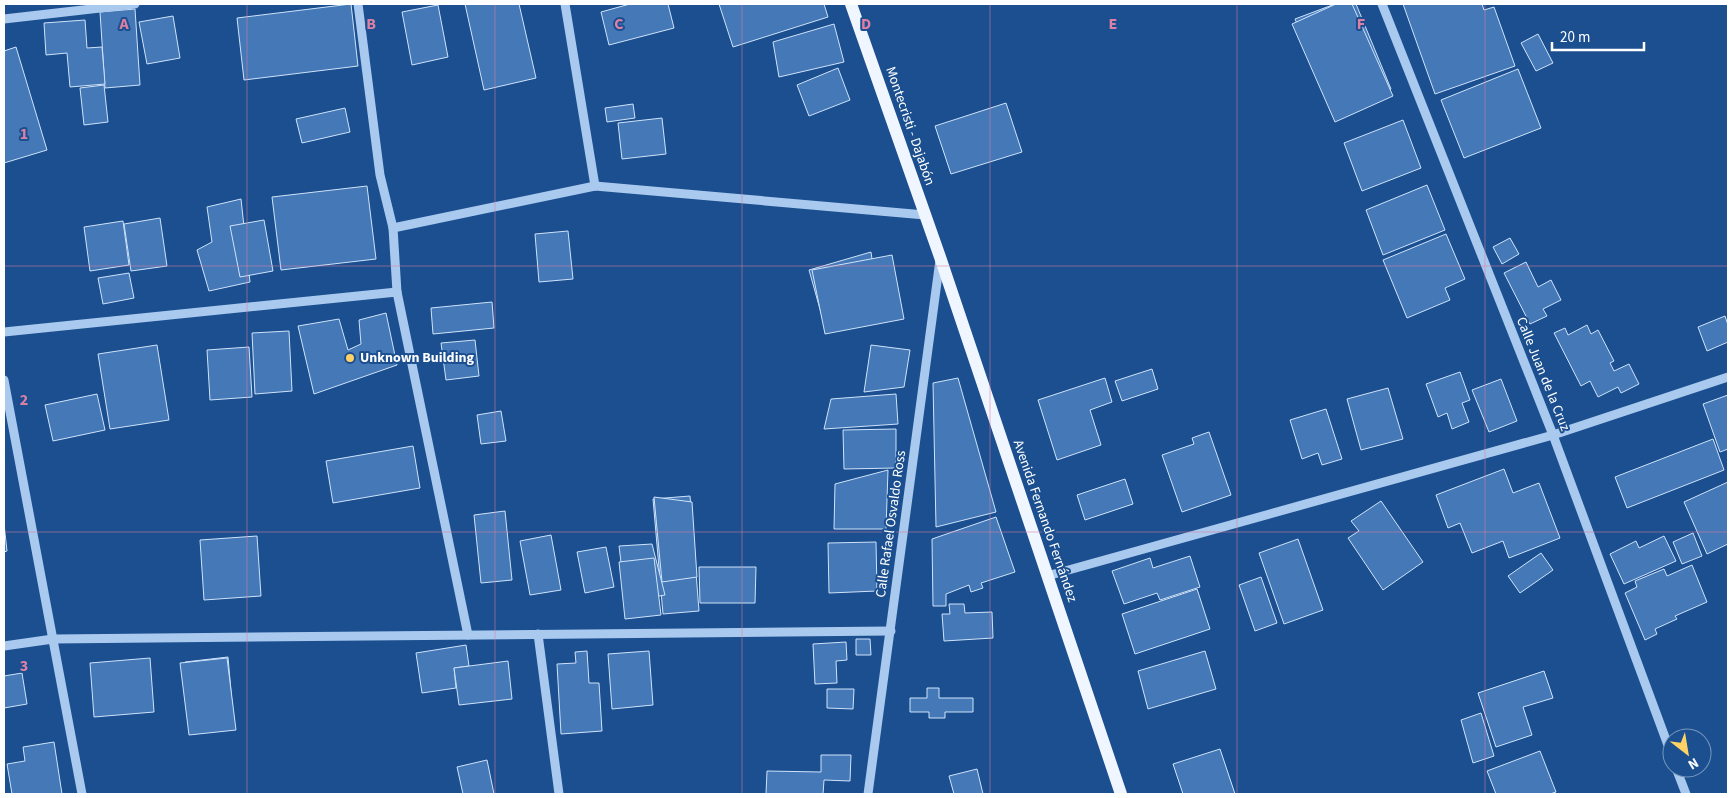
<svg xmlns="http://www.w3.org/2000/svg" width="1732" height="798" font-family="'Source Sans 3',sans-serif">
  <style>
    .building { fill: #4478b7; stroke: #cfe3fa }
    .lines { fill: none; stroke-linecap: round; stroke-linejoin: round }
    .minor { stroke: #a9c9ee; stroke-width: 9 }
    .major { stroke: #f0f6ff; stroke-width: 12 }
    .grid { fill: none; stroke: #dd80a5; stroke-width: 1; stroke-opacity: 0.55 }
    .poi-dot { fill: #ffd166; stroke: #1b4f8f; stroke-width: 2 }
    .labels { text-anchor: middle; dominant-baseline: central; stroke-width: 4; stroke-linejoin: round; paint-order: stroke }
    .street-label { font-size: 14px; fill: #fff; stroke: #1b4f8f }
    .poi-label { font-size: 14px; font-weight: bold; fill: #fff; stroke: #1b4f8f; text-anchor: start }
    .grid-label { font-size: 16px; text-anchor: middle; font-weight: bold; fill: #dd80a5; stroke: #1b4f8f; stroke-width: 4; stroke-linejoin: round; paint-order: stroke }
  </style>
  <rect width="100%" height="100%" fill="#1b4f8f"/>
  <g class="building">
    <path d="M 351,4 L 358,66 L 244,80 L 237,18 Z"/>
    <path d="M 465,4 L 519,4 L 536,78 L 484,90 Z"/>
    <path d="M 630,4 L 668,4 L 674,28 L 609,45 L 601,12 Z"/>
    <path d="M 719,4 L 824,4 L 828,17 L 733,47 Z"/>
    <path d="M 1335,4 L 1356,4 L 1391,89 L 1336,113 L 1295,19 Z"/>
    <path d="M 1336,4 L 1352,4 L 1393,96 L 1335,122 L 1292,24 Z"/>
    <path d="M 1403,4 L 1482,4 L 1484,10 L 1494,7 L 1515,66 L 1435,94 Z"/>
    <path d="M 438,5 L 448,57 L 412,65 L 402,12 Z"/>
    <path d="M 135,9 L 140,85 L 105,88 L 100,12 Z"/>
    <path d="M 173,16 L 180,58 L 147,64 L 139,22 Z"/>
    <path d="M 85,20 L 87,48 L 102,47 L 105,84 L 70,87 L 67,53 L 46,55 L 44,23 Z"/>
    <path d="M 834,24 L 844,62 L 779,77 L 773,42 Z"/>
    <path d="M 1538,34 L 1553,63 L 1536,71 L 1521,43 Z"/>
    <path d="M 16,47 L 47,150 L 4,163 L 4,51 Z"/>
    <path d="M 838,68 L 850,100 L 809,116 L 797,85 Z"/>
    <path d="M 1518,69 L 1541,128 L 1464,158 L 1441,100 Z"/>
    <path d="M 104,85 L 108,122 L 84,125 L 80,88 Z"/>
    <path d="M 1006,103 L 1022,152 L 951,174 L 935,126 Z"/>
    <path d="M 633,104 L 635,118 L 607,122 L 605,108 Z"/>
    <path d="M 345,108 L 350,132 L 302,143 L 296,119 Z"/>
    <path d="M 662,118 L 666,154 L 622,159 L 618,123 Z"/>
    <path d="M 1403,120 L 1421,168 L 1362,191 L 1344,143 Z"/>
    <path d="M 1427,185 L 1445,230 L 1383,255 L 1366,210 Z"/>
    <path d="M 367,186 L 376,259 L 281,270 L 272,197 Z"/>
    <path d="M 241,199 L 250,282 L 209,291 L 197,250 L 212,242 L 207,207 Z"/>
    <path d="M 160,218 L 167,266 L 131,271 L 124,224 Z"/>
    <path d="M 264,220 L 273,271 L 240,277 L 230,226 Z"/>
    <path d="M 123,221 L 129,265 L 90,271 L 84,227 Z"/>
    <path d="M 568,231 L 573,279 L 539,282 L 535,234 Z"/>
    <path d="M 1446,234 L 1465,279 L 1445,288 L 1450,300 L 1407,318 L 1383,260 Z"/>
    <path d="M 1510,238 L 1519,254 L 1502,264 L 1493,247 Z"/>
    <path d="M 871,252 L 880,315 L 825,327 L 809,270 Z"/>
    <path d="M 892,255 L 904,319 L 825,334 L 812,270 Z"/>
    <path d="M 1526,262 L 1538,287 L 1551,280 L 1561,300 L 1543,309 L 1547,316 L 1530,324 L 1504,273 Z"/>
    <path d="M 129,273 L 134,298 L 103,304 L 98,278 Z"/>
    <path d="M 492,302 L 494,328 L 433,334 L 431,308 Z"/>
    <path d="M 386,313 L 397,365 L 314,394 L 298,326 L 339,319 L 348,350 L 361,344 L 359,320 Z"/>
    <path d="M 1725,316 L 1728,325 L 1728,342 L 1707,351 L 1698,327 Z"/>
    <path d="M 1587,325 L 1591,334 L 1598,330 L 1614,361 L 1610,363 L 1614,371 L 1629,364 L 1639,384 L 1621,393 L 1618,387 L 1598,397 L 1590,381 L 1581,386 L 1554,333 L 1565,328 L 1568,335 Z"/>
    <path d="M 289,331 L 292,391 L 255,394 L 252,333 Z"/>
    <path d="M 475,340 L 479,376 L 446,380 L 441,343 Z"/>
    <path d="M 157,345 L 169,420 L 110,429 L 98,354 Z"/>
    <path d="M 871,345 L 910,350 L 904,387 L 864,392 Z"/>
    <path d="M 249,347 L 252,397 L 210,400 L 207,350 Z"/>
    <path d="M 1152,369 L 1158,389 L 1122,401 L 1115,381 Z"/>
    <path d="M 1460,372 L 1470,400 L 1462,403 L 1469,422 L 1452,429 L 1447,413 L 1438,417 L 1426,384 Z"/>
    <path d="M 958,378 L 996,512 L 936,527 L 933,383 Z"/>
    <path d="M 1105,378 L 1112,402 L 1090,410 L 1101,445 L 1057,460 L 1038,400 Z"/>
    <path d="M 1501,379 L 1517,421 L 1489,432 L 1472,390 Z"/>
    <path d="M 1388,388 L 1403,439 L 1361,450 L 1347,399 Z"/>
    <path d="M 97,394 L 105,430 L 53,441 L 45,405 Z"/>
    <path d="M 896,394 L 898,424 L 824,429 L 831,399 Z"/>
    <path d="M 1728,395 L 1728,449 L 1720,452 L 1703,404 Z"/>
    <path d="M 1326,409 L 1342,459 L 1322,465 L 1318,453 L 1302,459 L 1290,420 Z"/>
    <path d="M 501,411 L 506,441 L 481,444 L 477,415 Z"/>
    <path d="M 896,429 L 896,468 L 844,469 L 843,430 Z"/>
    <path d="M 1209,432 L 1231,495 L 1182,512 L 1162,455 L 1194,444 L 1192,438 Z"/>
    <path d="M 1713,439 L 1724,470 L 1627,508 L 1615,477 Z"/>
    <path d="M 413,446 L 420,488 L 333,503 L 326,461 Z"/>
    <path d="M 1504,469 L 1513,493 L 1539,483 L 1560,538 L 1509,558 L 1503,541 L 1472,553 L 1460,523 L 1448,528 L 1436,495 Z"/>
    <path d="M 888,470 L 886,529 L 834,529 L 835,484 Z"/>
    <path d="M 1125,479 L 1133,504 L 1085,520 L 1077,495 Z"/>
    <path d="M 1728,482 L 1728,544 L 1707,554 L 1684,502 Z"/>
    <path d="M 690,496 L 699,611 L 663,614 L 653,499 Z"/>
    <path d="M 654,497 L 692,502 L 697,577 L 662,582 Z"/>
    <path d="M 1381,501 L 1423,562 L 1383,590 L 1348,538 L 1359,531 L 1351,521 Z"/>
    <path d="M 505,511 L 512,580 L 481,583 L 474,515 Z"/>
    <path d="M 996,517 L 1015,572 L 981,583 L 983,588 L 971,592 L 969,585 L 946,594 L 946,606 L 933,606 L 932,539 Z"/>
    <path d="M 4,524 L 7,551 L 4,552 Z"/>
    <path d="M 1693,533 L 1702,556 L 1682,564 L 1673,542 Z"/>
    <path d="M 551,535 L 561,590 L 530,595 L 520,541 Z"/>
    <path d="M 257,536 L 261,596 L 204,600 L 200,540 Z"/>
    <path d="M 1664,536 L 1676,561 L 1624,584 L 1610,554 L 1636,541 L 1639,548 Z"/>
    <path d="M 1298,539 L 1323,610 L 1284,624 L 1259,553 Z"/>
    <path d="M 876,542 L 877,591 L 829,593 L 828,543 Z"/>
    <path d="M 652,544 L 665,595 L 626,602 L 619,546 Z"/>
    <path d="M 606,547 L 614,587 L 585,593 L 577,552 Z"/>
    <path d="M 1541,553 L 1553,570 L 1520,593 L 1508,576 Z"/>
    <path d="M 1190,556 L 1200,587 L 1160,600 L 1157,593 L 1124,604 L 1112,571 L 1150,558 L 1153,568 Z"/>
    <path d="M 654,558 L 661,615 L 625,619 L 619,562 Z"/>
    <path d="M 1692,565 L 1707,602 L 1675,616 L 1677,619 L 1655,629 L 1657,634 L 1645,640 L 1625,593 L 1637,587 L 1635,581 L 1664,569 L 1667,576 Z"/>
    <path d="M 699,567 L 756,567 L 755,603 L 700,603 Z"/>
    <path d="M 1261,577 L 1277,623 L 1255,631 L 1239,585 Z"/>
    <path d="M 1197,589 L 1210,629 L 1135,654 L 1122,614 Z"/>
    <path d="M 949,604 L 964,604 L 965,613 L 992,612 L 993,638 L 944,641 L 942,614 L 950,614 Z"/>
    <path d="M 856,639 L 870,639 L 871,655 L 856,655 Z"/>
    <path d="M 846,642 L 847,660 L 836,661 L 837,683 L 815,684 L 813,644 Z"/>
    <path d="M 466,645 L 469,666 L 454,668 L 456,688 L 422,693 L 416,653 Z"/>
    <path d="M 587,651 L 589,683 L 599,683 L 602,731 L 561,734 L 557,664 L 576,663 L 575,652 Z"/>
    <path d="M 649,651 L 653,705 L 612,709 L 608,654 Z"/>
    <path d="M 1205,651 L 1216,689 L 1148,709 L 1138,671 Z"/>
    <path d="M 228,657 L 234,726 L 190,730 L 185,662 Z"/>
    <path d="M 150,658 L 154,712 L 94,717 L 90,663 Z"/>
    <path d="M 227,658 L 236,730 L 189,735 L 180,663 Z"/>
    <path d="M 508,661 L 512,699 L 459,705 L 454,668 Z"/>
    <path d="M 1544,671 L 1553,698 L 1523,707 L 1532,735 L 1496,747 L 1478,693 Z"/>
    <path d="M 22,673 L 27,704 L 4,708 L 4,676 Z"/>
    <path d="M 927,688 L 939,688 L 939,698 L 973,698 L 973,712 L 945,712 L 945,718 L 929,718 L 929,712 L 910,712 L 910,698 L 927,698 Z"/>
    <path d="M 827,689 L 854,689 L 853,709 L 827,708 Z"/>
    <path d="M 1481,713 L 1494,756 L 1473,763 L 1461,720 Z"/>
    <path d="M 54,742 L 62,794 L 12,794 L 7,764 L 25,761 L 23,747 Z"/>
    <path d="M 1220,749 L 1235,794 L 1183,794 L 1173,764 Z"/>
    <path d="M 1540,751 L 1556,792 L 1550,794 L 1496,794 L 1487,771 Z"/>
    <path d="M 821,755 L 851,755 L 850,781 L 824,780 L 823,794 L 766,794 L 767,771 L 821,772 Z"/>
    <path d="M 487,760 L 494,794 L 463,794 L 457,767 Z"/>
    <path d="M 977,769 L 983,794 L 954,794 L 949,776 Z"/>
  </g>
  <g class="lines">
    <g class="minor">
      <path d="M 358,4 L 380,175 L 393,228 L 397,292 L 468,635"/>
      <path d="M 565,4 L 595,186"/>
      <path d="M 1382,4 L 1553,435 L 1672,756"/>
      <path d="M 4,19 L 135,4"/>
      <path d="M 393,228 L 595,186 L 925,215"/>
      <path d="M 4,332 L 397,292"/>
      <path d="M 4,380 L 82,794"/>
      <path d="M 1047,576 L 1553,435 L 1728,377"/>
      <path d="M 538,634 L 559,794"/>
      <path d="M 4,646 L 53,639 L 891,631"/>
      <path d="M 1676,768 L 1686,794"/>
      <path d="M 868,794 L 940,260"/>
    </g>
    <path class="major" d="M 851,4 L 940,257 L 1121,794"/>
  </g>
  <path class="grid" d="M 247,4 L 247,794M 495,4 L 495,794M 742,4 L 742,794M 990,4 L 990,794M 1237,4 L 1237,794M 1485,4 L 1485,794M 4,266 L 1728,266M 4,532 L 1728,532"/>
  <circle class="poi-dot" cx="350" cy="358" r="5"/>
  <g class="labels">
    <g class="street-label">
      <text transform="translate(910 126) rotate(71)">Montecristi - Dajabón</text>
      <text transform="translate(1543 374) rotate(68)">Calle Juan de la Cruz</text>
      <text transform="translate(1045 521) rotate(71)">Avenida Fernando Fernández</text>
      <text transform="translate(891 524) rotate(-82)">Calle Rafael Osvaldo Ross</text>
    </g>
    <g class="poi-label">
      <text x="360" y="358">Unknown Building</text>
    </g>
  </g>
  <g class="grid-label">
    <text x="124" y="29">A</text>
    <text x="371" y="29">B</text>
    <text x="619" y="29">C</text>
    <text x="866" y="29">D</text>
    <text x="1113" y="29">E</text>
    <text x="1361" y="29">F</text>
    <text x="24" y="139">1</text>
    <text x="24" y="405">2</text>
    <text x="24" y="671">3</text>
  </g>
  <rect width="1732" height="798" fill="none" stroke="#ffffff" stroke-width="10"/>
  <g transform="translate(1687 753) rotate(149)"><circle r="24" fill="#1b4f8f" stroke="#7695bc"/>
  <path d="M0-4L9 19L0 12L-9 19Z" fill="#ffd166"/>
  <text y="-8" font-size="14" font-weight="bold" text-anchor="middle" fill="#ffffff">N</text>
  </g>
  <path d="M1552 42v8h92v-8" fill="none" stroke="#ffffff" stroke-width="2.5"/>
  <text x="1560" y="42" font-size="15" fill="#ffffff" stroke="#1b4f8f" stroke-width="4" paint-order="stroke">20 m</text>
</svg>
